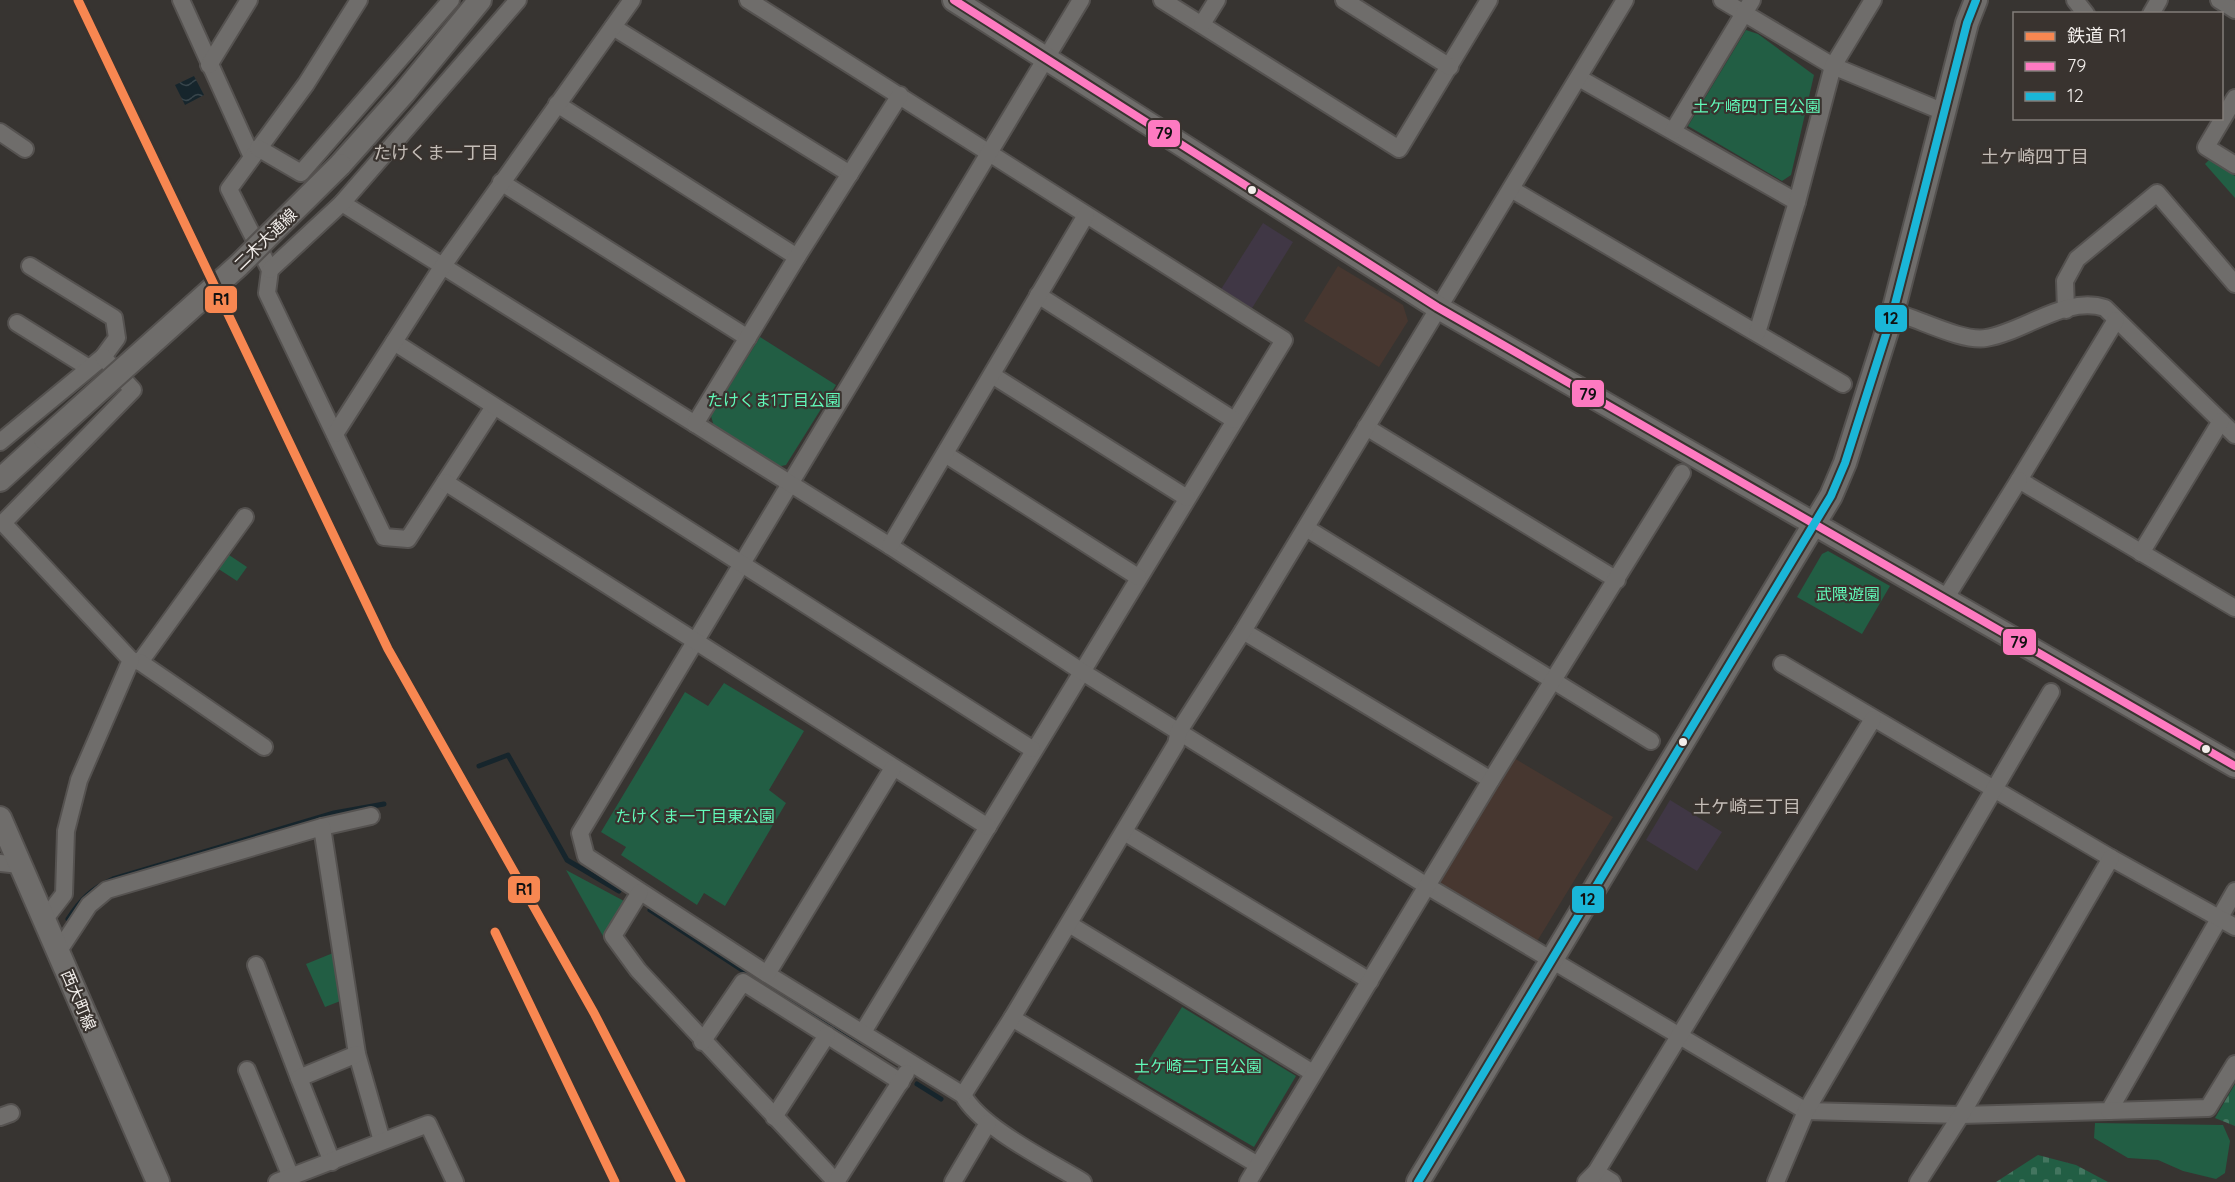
<svg xmlns="http://www.w3.org/2000/svg" width="2235" height="1182" font-family="Quicksand,'Noto Sans JP',sans-serif">
  <style>
    .commercial { fill: #473730 }
    .education { fill: #403745 }
    .green { fill: #225e44 }
    .cemetery { fill: url(#cemetery-stones) }
    .water { fill: url(#water-waves) }
    .lines { fill: none; stroke-linecap: round; stroke-linejoin: round }
    .stream { stroke: #16252c; stroke-width: 5 }
    .street-casing { stroke: #555250; stroke-width: 20 }
    .secondary-casing { stroke: #555250; stroke-width: 26 }
    .street { stroke: #6f6d6b; stroke-width: 16 }
    .secondary { stroke: #6f6d6b; stroke-width: 22 }
    .secondary-bridge-casing { stroke: #555250; stroke-width: 26; stroke-linecap: butt }
    .secondary-bridge { stroke: #6f6d6b; stroke-width: 22 }
    .bus-1-casing { stroke: #39332f; stroke-width: 12 }
    .bus-2-casing { stroke: #39332f; stroke-width: 12 }
    .bus-1 { stroke: #fe7ac1; stroke-width: 8 }
    .bus-2 { stroke: #1ab6d8; stroke-width: 8 }
    .rail-1-casing { stroke: #39332f; stroke-width: 14 }
    .rail-1 { stroke: #f88751; stroke-width: 9 }
    .bus-dot { fill: #f2eeeb; stroke: #39332f; stroke-width: 2 }
    .labels { text-anchor: middle; dominant-baseline: central; stroke-width: 4.5; stroke-linejoin: round; paint-order: stroke }
    .park-label { font-size: 16px; fill: #61fab9; stroke: #39332f }
    .street-label { font-size: 16px; fill: #f2eeeb; stroke: #39332f }
    .neighbourhood-label { font-size: 18px; fill: #c4bdb7; stroke: #39332f }
    .line-badge { stroke: #39332f; stroke-width: 2 }
    .pale-badge-label { font-size: 16px; text-anchor: middle; font-weight: bold; fill: #111 }
  </style>
  <defs>
    <pattern id="cemetery-stones" width="16" height="16" patternUnits="userSpaceOnUse" patternTransform="scale(1.5)"><rect width="16" height="16" fill="#225e44"/><path d="M2 7V4a2 2 0 0 1 4 0v3zM10 15v-3a2 2 0 0 1 4 0v3z" fill="#43755f"/></pattern>
    <pattern id="water-waves" width="16" height="10" patternUnits="userSpaceOnUse" patternTransform="scale(1.5)"><rect width="16" height="10" fill="#16252c"/><path d="M0 5q4-4 8 0t8 0" fill="none" stroke="#38454b"/></pattern>
  </defs>
  <rect width="100%" height="100%" fill="#373431"/>
  <g class="commercial">
    <path d="M 1338,266 L 1403,305 L 1408,321 L 1379,367 L 1304,321 Z"/>
    <path d="M 1514,758 L 1613,817 L 1536,943 L 1441,886 L 1439,879 Z"/>
  </g>
  <g class="education">
    <path d="M 1263,223 L 1293,242 L 1249,313 L 1218,294 Z"/>
    <path d="M 1670,800 L 1722,832 L 1697,871 L 1646,840 Z"/>
  </g>
  <g class="green">
    <path d="M 1746,30 L 1758,34 L 1814,75 L 1791,175 L 1782,181 L 1688,126 Z"/>
    <path d="M 2210,159 L 2235,176 L 2235,198 L 2205,164 Z"/>
    <path d="M 760,337 L 836,385 L 786,465 L 772,468 L 715,430 L 711,416 Z"/>
    <path d="M 1828,551 L 1890,586 L 1862,634 L 1797,597 L 1822,554 Z"/>
    <path d="M 226,553 L 247,567 L 237,581 L 217,568 Z"/>
    <path d="M 724,683 L 804,731 L 769,790 L 786,803 L 725,906 L 704,893 L 697,905 L 621,855 L 626,847 L 601,832 L 685,692 L 708,706 Z"/>
    <path d="M 566,870 L 624,901 L 603,936 Z"/>
    <path d="M 338,951 L 343,1000 L 325,1007 L 306,964 Z"/>
    <path d="M 1182,1007 L 1296,1076 L 1254,1147 L 1137,1079 Z"/>
    <path d="M 2095,1123 L 2223,1125 L 2230,1141 L 2225,1173 L 2216,1179 L 2183,1171 L 2158,1160 L 2128,1158 L 2094,1138 Z"/>
  </g>
  <g class="cemetery">
    <path d="M 2235,1084 L 2235,1126 L 2215,1118 Z"/>
    <path d="M 2038,1155 L 2076,1165 L 2108,1182 L 1996,1182 Z"/>
  </g>
  <path class="water" d="M 194,76 L 204,95 L 185,105 L 175,85 Z"/>
  <g class="lines">
    <g class="stream">
      <path d="M 479,766 L 508,755 L 567,860 L 619,891"/>
      <path d="M 650,910 L 859,1046"/>
      <path d="M 68,919 C 81,899 91,889 113,879 L 334,813 L 384,804"/>
      <path d="M 917,1084 L 941,1099"/>
    </g>
    <g class="street-casing">
      <g id="street">
        <path d="M 181,0 L 252,157"/>
        <path d="M 359,0 L 306,84 L 229,189 L 270,270 L 267,293 L 384,537 L 408,539 L 493,408"/>
        <path d="M 748,0 L 1284,340 L 863,1032"/>
        <path d="M 1081,0 L 580,833 L 586,856 L 767,974 L 963,1095 C 981,1128 1049,1161 1083,1182"/>
        <path d="M 1162,0 L 1399,149 L 1489,0"/>
        <path d="M 1344,0 L 1450,67"/>
        <path d="M 1722,0 L 1833,66 L 1944,112"/>
        <path d="M 2075,0 L 2086,14"/>
        <path d="M 2219,0 L 2235,10"/>
        <path d="M 2151,14 L 2159,0"/>
        <path d="M 1202,24 L 1217,0"/>
        <path d="M 613,27 L 850,174"/>
        <path d="M 209,65 L 249,0"/>
        <path d="M 1579,78 L 1797,202"/>
        <path d="M 2235,98 L 2206,147 L 2235,165"/>
        <path d="M 557,104 L 797,257"/>
        <path d="M 1673,131 L 1752,0"/>
        <path d="M 0,132 L 25,149"/>
        <path d="M 258,148 L 301,173 L 451,0"/>
        <path d="M 501,182 L 748,338"/>
        <path d="M 1511,189 L 1843,384"/>
        <path d="M 342,203 L 890,546 L 1081,671 L 1427,886 L 1806,1111 L 1961,1115 L 2109,1111 L 2235,891"/>
        <path d="M 270,270 L 342,203 L 518,0"/>
        <path d="M 1038,295 L 1234,420"/>
        <path d="M 2066,310 L 2065,281 L 2077,259 L 2157,193 L 2235,284"/>
        <path d="M 1893,312 C 1918,318 1961,342 1986,338 C 2024,332 2066,295 2105,308 L 2235,435"/>
        <path d="M 2116,320 L 2019,480 L 2235,608"/>
        <path d="M 17,323 L 89,368"/>
        <path d="M 1757,333 L 1797,202 L 1833,66 L 1873,0"/>
        <path d="M 394,342 L 1032,749"/>
        <path d="M 992,375 L 1187,498"/>
        <path d="M 695,424 L 797,257 L 900,95"/>
        <path d="M 1366,427 L 1617,580"/>
        <path d="M 335,434 L 442,267 L 632,0"/>
        <path d="M 0,442 L 103,357 L 117,338 L 114,318 L 30,266"/>
        <path d="M 945,454 L 1138,577"/>
        <path d="M 445,482 L 988,827"/>
        <path d="M 1306,528 L 1651,741"/>
        <path d="M 890,546 L 1086,215"/>
        <path d="M 2141,553 L 2221,421"/>
        <path d="M 1945,599 L 2019,480"/>
        <path d="M 1243,631 L 1491,780"/>
        <path d="M 131,660 L 140,662 L 245,517"/>
        <path d="M 140,662 L 264,747"/>
        <path d="M 1782,664 L 2111,858 L 2235,927"/>
        <path d="M 322,827 L 371,816"/>
        <path d="M 1124,832 L 1370,981"/>
        <path d="M 0,863 L 20,865"/>
        <path d="M 640,892 L 613,936 L 638,970 L 836,1182"/>
        <path d="M 44,920 L 64,894 L 66,831 L 79,780 L 131,660 L 3,523 L 133,390 L 103,357"/>
        <path d="M 1069,924 L 1313,1073"/>
        <path d="M 58,952 L 89,905 L 107,890 L 322,827 L 357,1054 L 382,1141"/>
        <path d="M 256,965 L 299,1078"/>
        <path d="M 767,974 L 893,768"/>
        <path d="M 1012,1018 L 1258,1165"/>
        <path d="M 702,1042 L 743,982 L 901,1082"/>
        <path d="M 247,1070 L 291,1177"/>
        <path d="M 963,1095 L 1012,1018 L 1176,744 L 1179,731 L 1243,631 L 1625,0"/>
        <path d="M 2109,1111 L 2208,1108 L 2235,1064"/>
        <path d="M 0,1117 L 11,1113"/>
        <path d="M 774,1117 L 827,1035"/>
        <path d="M 332,1162 L 299,1078 L 357,1054"/>
        <path d="M 1596,1172 L 1612,1182"/>
        <path d="M 277,1182 L 428,1124 L 455,1182"/>
        <path d="M 836,1182 L 906,1073"/>
        <path d="M 953,1182 L 988,1123"/>
        <path d="M 1248,1182 L 1491,780 L 1682,473"/>
        <path d="M 1586,1182 L 1596,1172 L 1873,719"/>
        <path d="M 1776,1182 L 1806,1111 L 2051,692"/>
        <path d="M 1918,1182 L 1961,1115 L 2111,858"/>
      </g>
    </g>
    <g class="secondary-casing">
      <g id="secondary">
        <path d="M 954,0 L 1437,307 L 2235,766"/>
        <path d="M 340,165 L 404,93 L 480,0"/>
        <path d="M 0,480 L 45,439"/>
        <path d="M 0,818 L 158,1182"/>
        <path d="M 1418,1182 L 1831,496 L 1845,463 L 1893,312 L 1967,23 L 1976,0"/>
      </g>
    </g>
    <use href="#street" class="street"/>
    <use href="#secondary" class="secondary"/>
    <g class="secondary-bridge-casing">
      <path id="secondary-bridge" d="M 45,439 L 239,265 L 340,165"/>
    </g>
    <use href="#secondary-bridge" class="secondary-bridge"/>
    <g class="bus-1-casing">
      <path id="bus-1" d="M 954,0 L 1437,307 L 2235,766"/>
    </g>
    <g class="bus-2-casing">
      <path id="bus-2" d="M 1418,1182 L 1831,496 L 1845,463 L 1893,312 L 1967,23 L 1976,0"/>
    </g>
    <use href="#bus-1" class="bus-1"/>
    <use href="#bus-2" class="bus-2"/>
    <g class="rail-1-casing">
      <g id="rail-1">
        <path d="M 78,0 L 388,649 L 594,1013 L 681,1182"/>
        <path d="M 495,932 L 615,1182"/>
      </g>
    </g>
    <use href="#rail-1" class="rail-1"/>
  </g>
  <g class="bus-dot">
    <circle cx="1252" cy="190" r="5"/>
    <circle cx="1683" cy="742" r="5"/>
    <circle cx="2206" cy="749" r="5"/>
  </g>
  <g class="labels">
    <g class="park-label">
      <text x="1757" y="106">土ケ崎四丁目公園</text>
      <text x="774" y="400">たけくま1丁目公園</text>
      <text x="1848" y="594">武隈遊園</text>
      <text x="695" y="816">たけくま一丁目東公園</text>
      <text x="1198" y="1066">土ケ崎二丁目公園</text>
    </g>
    <g class="street-label">
      <text transform="translate(265 239) rotate(-44)">二木大通線</text>
      <text transform="translate(79 1000) rotate(67)">西大町線</text>
    </g>
    <g class="neighbourhood-label">
      <text x="436" y="152">たけくま一丁目</text>
      <text x="2035" y="156">土ケ崎四丁目</text>
      <text x="1747" y="806">土ケ崎三丁目</text>
    </g>
  </g>
  <g class="line-badge">
    <rect x="1147" y="119" width="34" height="29" rx="6" fill="#fe7ac1"/>
    <rect x="204" y="285" width="34" height="29" rx="6" fill="#f88751"/>
    <rect x="1874" y="304" width="34" height="29" rx="6" fill="#1ab6d8"/>
    <rect x="1571" y="379" width="34" height="29" rx="6" fill="#fe7ac1"/>
    <rect x="2002" y="628" width="35" height="28" rx="6" fill="#fe7ac1"/>
    <rect x="507" y="875" width="34" height="29" rx="6" fill="#f88751"/>
    <rect x="1571" y="885" width="34" height="29" rx="6" fill="#1ab6d8"/>
  </g>
  <g class="pale-badge-label">
    <text x="1164" y="139">79</text>
    <text x="221" y="305">R1</text>
    <text x="1891" y="324">12</text>
    <text x="1588" y="400">79</text>
    <text x="2019" y="648">79</text>
    <text x="524" y="895">R1</text>
    <text x="1588" y="905">12</text>
  </g>
  <rect x="2013" y="12" width="210" height="108" fill="#39332f" stroke="#837e7a" stroke-width="1.5"/>
  <rect x="2025" y="32" width="30" height="9" fill="#f88751" stroke="#837e7a" stroke-width="1.5"/>
  <text x="2067" y="42" font-size="18" fill="#f2eeeb">鉄道 R1</text>
  <rect x="2025" y="62" width="30" height="9" fill="#fe7ac1" stroke="#837e7a" stroke-width="1.5"/>
  <text x="2067" y="72" font-size="18" fill="#f2eeeb">79</text>
  <rect x="2025" y="92" width="30" height="9" fill="#1ab6d8" stroke="#837e7a" stroke-width="1.5"/>
  <text x="2067" y="102" font-size="18" fill="#f2eeeb">12</text>
</svg>
